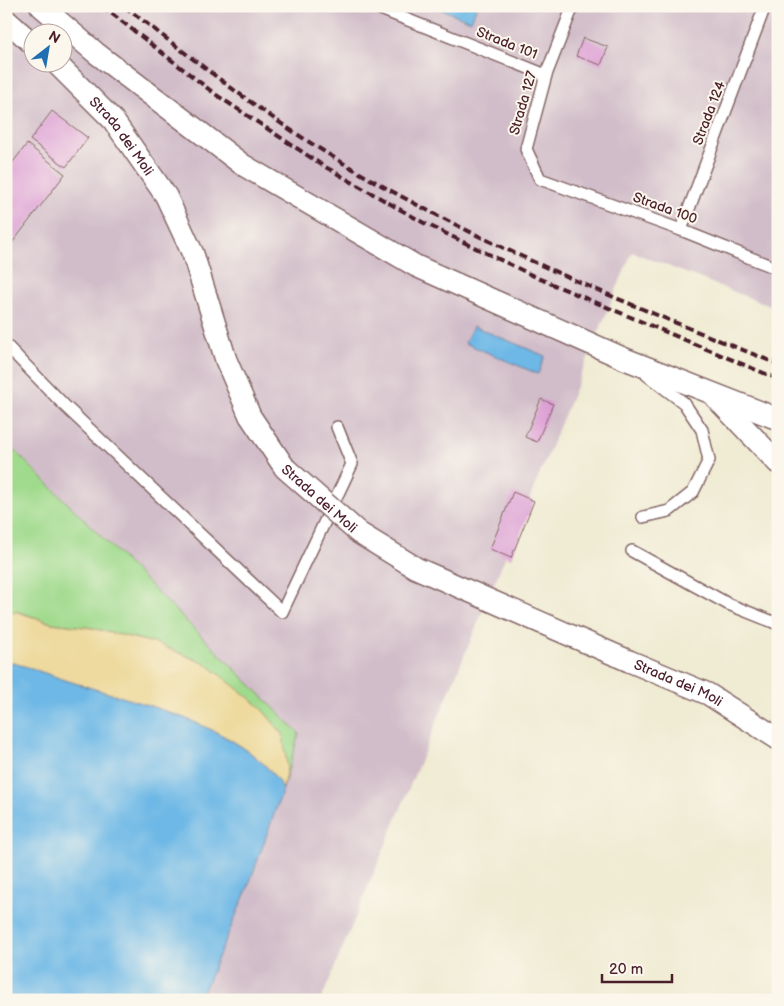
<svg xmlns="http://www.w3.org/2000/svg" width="784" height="1006" font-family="'Balsamiq Sans',sans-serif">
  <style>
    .industrial { fill: #d1bdc9; fill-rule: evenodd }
    .green { fill: #a0da8d; stroke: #757c5c }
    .sand { fill: #eeda9e; stroke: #9c7c64 }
    .water { fill: #6db8e6; stroke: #5c6c88 }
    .building { fill: #dc9dd4 }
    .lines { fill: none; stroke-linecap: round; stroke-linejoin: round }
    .service-casing { stroke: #846666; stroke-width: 14 }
    .minor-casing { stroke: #846666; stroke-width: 24 }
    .service { stroke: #fff; stroke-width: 11 }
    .minor { stroke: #fff; stroke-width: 21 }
    .rail { stroke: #4a1f2b; stroke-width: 4; stroke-dasharray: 8 4; stroke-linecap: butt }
    .minor-bridge-casing { stroke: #846666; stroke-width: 24; stroke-linecap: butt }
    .minor-bridge { stroke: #fff; stroke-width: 21 }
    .labels { text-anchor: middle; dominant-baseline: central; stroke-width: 4; stroke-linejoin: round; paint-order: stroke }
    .street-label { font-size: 14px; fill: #4a1f2b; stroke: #fbf7ec }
  </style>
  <rect width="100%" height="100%" fill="#fbf7ec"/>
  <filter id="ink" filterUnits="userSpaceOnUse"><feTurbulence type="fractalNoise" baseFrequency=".02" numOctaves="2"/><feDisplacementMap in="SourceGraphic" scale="10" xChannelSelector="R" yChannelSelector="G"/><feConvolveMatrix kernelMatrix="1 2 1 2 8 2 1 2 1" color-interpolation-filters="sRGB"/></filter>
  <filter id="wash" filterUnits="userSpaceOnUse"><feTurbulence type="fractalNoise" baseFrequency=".0096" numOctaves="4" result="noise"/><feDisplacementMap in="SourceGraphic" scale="20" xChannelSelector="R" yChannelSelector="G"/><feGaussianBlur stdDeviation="1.12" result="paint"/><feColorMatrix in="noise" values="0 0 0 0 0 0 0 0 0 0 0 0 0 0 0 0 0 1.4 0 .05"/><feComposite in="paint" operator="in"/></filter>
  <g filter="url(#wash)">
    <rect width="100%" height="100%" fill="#f0ebd3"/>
    <path class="industrial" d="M 6,6 L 778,6 L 778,309 L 632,252 L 321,1000 L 188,1000 L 298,733 L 6,441 ZM 32,32 L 62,32 L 62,62 L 32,62 Z"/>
    <path class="green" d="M 6,442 L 299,733 L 283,789 L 287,767 L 206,664 L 158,644 L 92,628 L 51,623 L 19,612 L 6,613 Z"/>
    <path class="sand" d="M 18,612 L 51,623 L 92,628 L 158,644 L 206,664 L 258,705 L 283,734 L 287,767 L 283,789 C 250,729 148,706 87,687 C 60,679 33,669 6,661 L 6,613 Z"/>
    <g class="water">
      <path d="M 433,6 L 477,6 L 471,21 Z"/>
      <path d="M 473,326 L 545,356 L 538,374 L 465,343 Z"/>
      <path d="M 6,661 C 31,667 54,677 78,684 C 140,703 251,729 283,789 L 248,887 L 200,1000 L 6,1000 Z"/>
    </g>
    <g id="blocks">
      <g class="building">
        <path d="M 583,38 L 608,47 L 601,65 L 576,56 Z"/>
        <path d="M 52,111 L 88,138 L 66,167 L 30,140 Z"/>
        <path d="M 27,144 L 65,174 L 6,251 L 6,171 Z"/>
        <path d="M 541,399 L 553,404 L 537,442 L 525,437 Z"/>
        <path d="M 513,492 L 534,501 L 511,558 L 490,549 Z"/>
      </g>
    </g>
  </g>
  <g filter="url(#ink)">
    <use href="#blocks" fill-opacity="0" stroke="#846666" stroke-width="1"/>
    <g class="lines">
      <g class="service-casing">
        <g id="service">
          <path d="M 373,6 L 546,75"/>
          <path d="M 573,6 L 546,75 L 526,149 L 540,179 L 681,230 L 778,269"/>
          <path d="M 681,230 L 765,6"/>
          <path d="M 6,345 L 65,406 L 282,612 L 352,464 L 337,427"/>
          <path d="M 643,517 L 669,511 L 693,492 L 709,460 L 702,430 L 684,403 L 647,375"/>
          <path d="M 632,551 L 728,604 L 778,624"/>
        </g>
      </g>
      <g class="minor-casing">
        <g id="minor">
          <path d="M 41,6 L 96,53 L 243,165 L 416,266 L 625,359 L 778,419"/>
          <path d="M 6,20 L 32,43"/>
          <path id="s1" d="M 55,62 L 113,120 L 166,196 L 193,254 L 226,360 L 250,416 L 285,468"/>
          <path d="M 716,398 L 778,463"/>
          <path id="s2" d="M 629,661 L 708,694 L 778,739"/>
        </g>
      </g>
      <use href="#service" class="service"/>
      <use href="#minor" class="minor"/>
      <g class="rail">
        <path d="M 102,6 L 215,94 L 322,165 L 424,223 L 540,279 L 778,379"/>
        <path d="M 124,6 C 192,58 259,112 333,157 C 472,242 626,303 778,364"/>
      </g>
      <g class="minor-bridge-casing">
        <g id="minor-bridge">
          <path id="s3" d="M 285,468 L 359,533 L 416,568 L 629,661"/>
        </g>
      </g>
      <use href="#minor-bridge" class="minor-bridge"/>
    </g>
  </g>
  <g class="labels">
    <g class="street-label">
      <text transform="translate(507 43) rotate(22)">Strada 101</text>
      <text transform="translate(523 103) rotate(-74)">Strada 127</text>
      <text transform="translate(709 113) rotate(-69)">Strada 124</text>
      <text stroke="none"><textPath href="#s1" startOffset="100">Strada dei Moli</textPath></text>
      <text transform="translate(665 208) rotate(20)">Strada 100</text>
      <text stroke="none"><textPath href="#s3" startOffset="46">Strada dei Moli</textPath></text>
      <text stroke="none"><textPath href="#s2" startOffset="54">Strada dei Moli</textPath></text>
    </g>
  </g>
  <rect width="784" height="1006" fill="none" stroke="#fbf7ec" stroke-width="25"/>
  <g transform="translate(48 48) rotate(31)"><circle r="24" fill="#fbf7ec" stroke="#b4a19f"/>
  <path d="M0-4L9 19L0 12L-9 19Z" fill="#1f6fb2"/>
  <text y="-8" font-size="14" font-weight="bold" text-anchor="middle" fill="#4a1f2b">N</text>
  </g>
  <path d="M602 974v8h70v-8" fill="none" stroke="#4a1f2b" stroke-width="2.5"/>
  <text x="609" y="974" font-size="15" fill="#4a1f2b" stroke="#fbf7ec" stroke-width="4" paint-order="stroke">20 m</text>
</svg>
